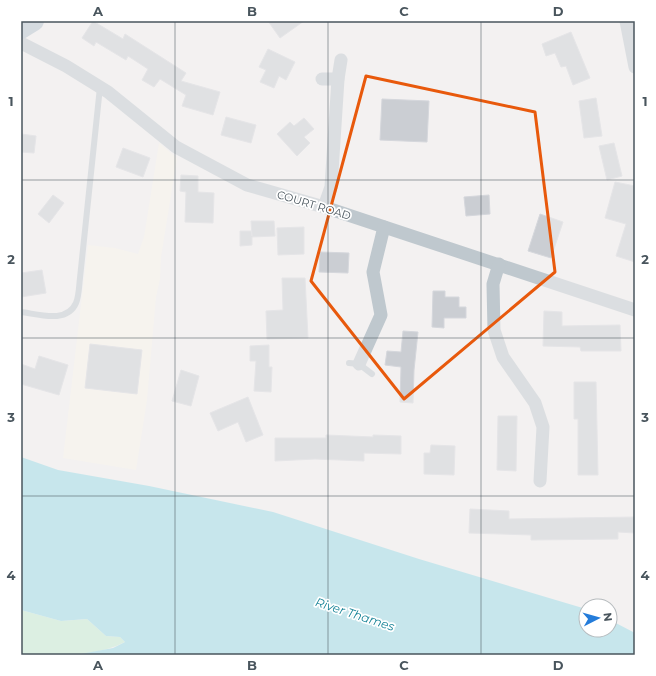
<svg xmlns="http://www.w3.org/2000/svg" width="656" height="676" font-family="Montserrat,sans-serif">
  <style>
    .commercial { fill: #fbf6ec }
    .green { fill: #c2edd1 }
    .water { fill: #92dae7 }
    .building { fill: #cbced3; stroke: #d5d7dc }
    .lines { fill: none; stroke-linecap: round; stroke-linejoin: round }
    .service { stroke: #bfc8ce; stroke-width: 6 }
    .minor { stroke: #bfc8ce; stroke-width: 13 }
    .primary { stroke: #b2c1cd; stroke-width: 20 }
    .marked { fill: none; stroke: #e8590c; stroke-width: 3; stroke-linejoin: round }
    .grid { fill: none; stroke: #49555d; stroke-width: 1; stroke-opacity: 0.55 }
    .labels { text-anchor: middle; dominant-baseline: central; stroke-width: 3.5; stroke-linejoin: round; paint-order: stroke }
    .street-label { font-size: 11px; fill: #49555d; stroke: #fff }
    .water-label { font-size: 12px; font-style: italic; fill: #158296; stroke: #fff }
    .neatline { fill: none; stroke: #49555d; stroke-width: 1.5 }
    .grid-label { font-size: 13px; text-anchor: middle; font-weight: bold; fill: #49555d }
  </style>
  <rect width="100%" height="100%" fill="#f3f1f1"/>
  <path class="commercial" d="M 159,143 L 177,158 L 161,257 L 160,279 L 156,297 L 147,400 L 136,470 L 63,458 L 88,245 L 115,248 L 138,254 L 144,237 Z"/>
  <path class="green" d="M 21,610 L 61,621 L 87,619 L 106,636 L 120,637 L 125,642 C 93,658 56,655 21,655 Z"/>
  <path class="water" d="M 21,457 L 58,470 L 149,486 L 273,512 L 419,559 L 586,609 L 586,630 L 610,630 L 610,620 L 635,633 L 635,655 L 75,655 L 113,648 L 125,642 L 120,637 L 106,636 L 87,619 L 61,621 L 21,610 Z"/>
  <g class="building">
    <path d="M 93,21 L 123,39 L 125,34 L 186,73 L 181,81 L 220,92 L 213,115 L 182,106 L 186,95 L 160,79 L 154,87 L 142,80 L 148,69 L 128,56 L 126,60 L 96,42 L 94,46 L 82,38 Z"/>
    <path d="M 268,21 L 304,21 L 280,38 Z"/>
    <path d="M 571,32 L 590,78 L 573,85 L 566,66 L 561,67 L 555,53 L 546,56 L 542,44 Z"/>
    <path d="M 268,49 L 295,62 L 286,80 L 279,76 L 274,88 L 260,82 L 266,70 L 259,67 Z"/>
    <path d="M 596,98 L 602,136 L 584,138 L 579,101 Z"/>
    <path d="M 382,99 L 429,101 L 427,142 L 380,140 Z"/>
    <path d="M 226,117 L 256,125 L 251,143 L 221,135 Z"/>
    <path d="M 304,118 L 314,129 L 304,137 L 310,143 L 297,156 L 277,134 L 290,122 L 294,126 Z"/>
    <path d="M 21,134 L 36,136 L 34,153 L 21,152 Z"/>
    <path d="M 614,143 L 622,176 L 607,180 L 599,146 Z"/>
    <path d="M 123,148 L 150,158 L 143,177 L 116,167 Z"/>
    <path d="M 181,175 L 198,176 L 198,192 L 214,193 L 213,223 L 185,222 L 186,192 L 180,191 Z"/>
    <path d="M 615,182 L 635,186 L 635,262 L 616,256 L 626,224 L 605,218 Z"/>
    <path d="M 53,195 L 64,203 L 49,223 L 38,214 Z"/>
    <path d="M 489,195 L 490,214 L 466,216 L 464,197 Z"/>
    <path d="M 540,214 L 563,222 L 551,258 L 528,251 Z"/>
    <path d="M 251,221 L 274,221 L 275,236 L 252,237 L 252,245 L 240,246 L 240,231 L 251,231 L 252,236 Z"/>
    <path d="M 304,227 L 304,254 L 278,255 L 277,228 Z"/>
    <path d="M 320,252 L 349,253 L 348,273 L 319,272 Z"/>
    <path d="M 42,270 L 46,293 L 21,297 L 21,273 Z"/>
    <path d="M 282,278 L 305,278 L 308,338 L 267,339 L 266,311 L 283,310 Z"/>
    <path d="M 433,291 L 445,291 L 445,297 L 459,297 L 459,307 L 466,307 L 466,318 L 444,318 L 444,328 L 432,327 Z"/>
    <path d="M 544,311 L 562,312 L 562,326 L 620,325 L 621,351 L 581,351 L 580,347 L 543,346 Z"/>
    <path d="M 403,331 L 418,332 L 414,370 L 413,403 L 400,402 L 401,367 L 385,365 L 387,351 L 401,352 Z"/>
    <path d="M 90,344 L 142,350 L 137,394 L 85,388 Z"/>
    <path d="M 269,345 L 269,367 L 272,367 L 271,392 L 254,391 L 256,361 L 250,361 L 250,346 Z"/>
    <path d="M 39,356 L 68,365 L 59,395 L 21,384 L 21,364 L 35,369 Z"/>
    <path d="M 181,370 L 199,376 L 191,406 L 172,401 Z"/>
    <path d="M 574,382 L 596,382 L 598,475 L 578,475 L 578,419 L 574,419 Z"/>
    <path d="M 248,397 L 263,435 L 246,442 L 238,422 L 218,431 L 210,413 Z"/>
    <path d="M 498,416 L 517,416 L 516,471 L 497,470 Z"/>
    <path d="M 326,435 L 373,437 L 373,435 L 401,436 L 401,454 L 364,453 L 364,461 L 315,459 L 275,461 L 275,438 L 326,438 Z"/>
    <path d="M 431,445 L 455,446 L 454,475 L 424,474 L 424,453 L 430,453 Z"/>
    <path d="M 470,509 L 509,511 L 509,519 L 635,517 L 635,533 L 618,532 L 618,539 L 531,540 L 531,535 L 469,533 Z"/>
  </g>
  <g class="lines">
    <g class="service">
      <path d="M 21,312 C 38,314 67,324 76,303 C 79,296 79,286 80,278 L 100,87"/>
      <path d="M 349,363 L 359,364 L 372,374"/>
    </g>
    <g class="minor">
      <path d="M 626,21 L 635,67"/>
      <path d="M 21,43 L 66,66 L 108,92 L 176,147 L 247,185 L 324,207 L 635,310"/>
      <path d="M 322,79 L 338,79"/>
      <path d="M 324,207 L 331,187 L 338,79 L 341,60"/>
      <path d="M 499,264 L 493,284 L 494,330 L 503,357 L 535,403 L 543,427 L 540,481"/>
      <path d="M 359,364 L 381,315 L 373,272 L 384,227"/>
    </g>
    <path class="primary" d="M 21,29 L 34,21"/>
  </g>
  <path d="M0 0H656V676H0ZM 366,76 L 535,112 L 555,272 L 404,399 L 311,281 Z" fill="#f3f1f1" fill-opacity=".55" fill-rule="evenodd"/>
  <path class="marked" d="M 366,76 L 535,112 L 555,272 L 404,399 L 311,281 Z"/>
  <path class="grid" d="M 175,21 L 175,655M 328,21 L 328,655M 481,21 L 481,655M 21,180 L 635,180M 21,338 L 635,338M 21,496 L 635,496"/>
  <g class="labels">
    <g class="street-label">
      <text transform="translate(314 205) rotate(17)">COURT ROAD</text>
    </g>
    <g class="water-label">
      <text transform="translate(355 614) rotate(18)">River Thames</text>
    </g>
  </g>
  <rect width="656" height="676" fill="none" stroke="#ffffff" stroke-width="44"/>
  <g transform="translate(598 618) rotate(84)"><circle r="19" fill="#ffffff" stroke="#b6bbbe"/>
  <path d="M0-3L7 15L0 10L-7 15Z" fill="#247cda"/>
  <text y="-6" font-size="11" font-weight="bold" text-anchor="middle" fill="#49555d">N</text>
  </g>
  <rect x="22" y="22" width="612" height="632" class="neatline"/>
  <g class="grid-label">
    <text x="98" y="16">A</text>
    <text x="252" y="16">B</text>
    <text x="404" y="16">C</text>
    <text x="558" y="16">D</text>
    <text x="11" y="106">1</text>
    <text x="645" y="106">1</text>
    <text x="11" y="264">2</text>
    <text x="645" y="264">2</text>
    <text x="11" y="422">3</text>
    <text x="645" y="422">3</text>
    <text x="11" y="580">4</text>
    <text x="645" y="580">4</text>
    <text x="98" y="670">A</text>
    <text x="252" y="670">B</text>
    <text x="404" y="670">C</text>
    <text x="558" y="670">D</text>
  </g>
</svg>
